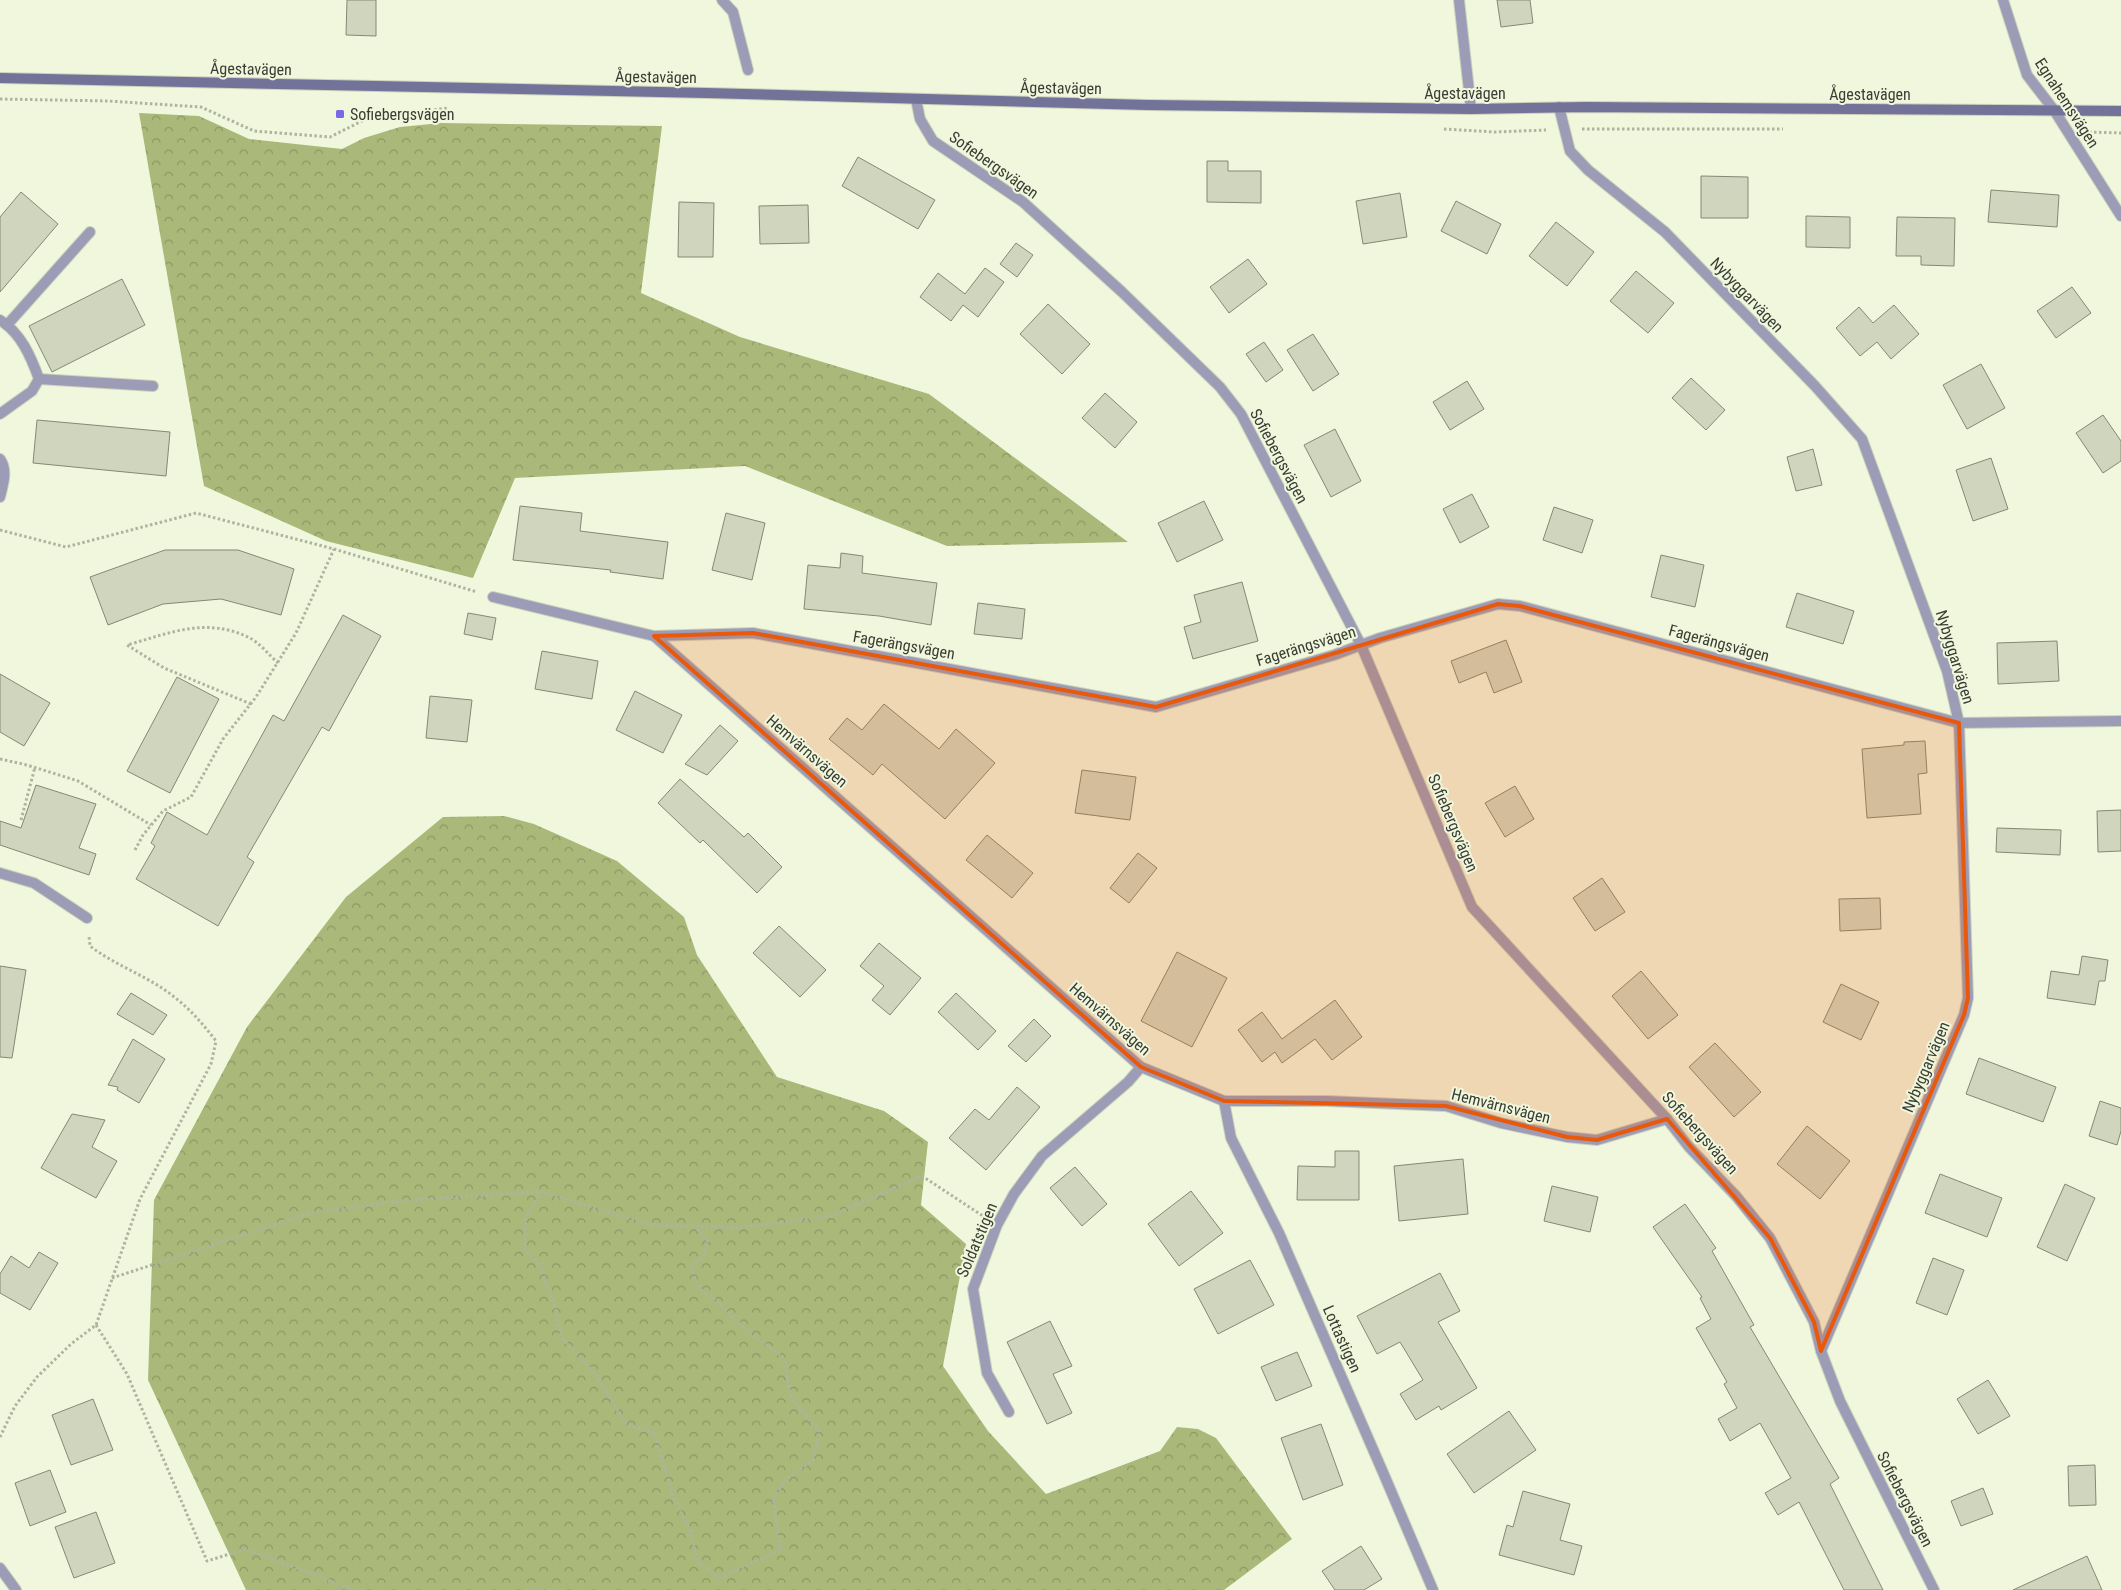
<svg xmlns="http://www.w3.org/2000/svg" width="2121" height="1590" font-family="'Roboto Condensed',sans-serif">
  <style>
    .forest { fill: url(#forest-crowns) }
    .building { fill: #d0d6be; stroke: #838973 }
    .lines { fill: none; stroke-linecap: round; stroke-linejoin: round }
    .lane-casing { stroke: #ccd2bb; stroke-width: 12 }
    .street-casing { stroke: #ccd2bb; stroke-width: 12 }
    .secondary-casing { stroke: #ccd2bb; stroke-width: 12 }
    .path { stroke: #aeb4a0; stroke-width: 3; stroke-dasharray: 2.5 2.5; stroke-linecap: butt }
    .lane { stroke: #9c9cb7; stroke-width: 10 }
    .street { stroke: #9c9cb7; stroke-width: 10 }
    .secondary { stroke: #737299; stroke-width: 10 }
    .marked { fill: #e8590c; fill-opacity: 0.2; stroke: #e8590c; stroke-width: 4; stroke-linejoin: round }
    .poi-dot { fill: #7869e4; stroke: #f0f7dd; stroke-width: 2 }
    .labels { text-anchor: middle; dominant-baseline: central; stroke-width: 4; stroke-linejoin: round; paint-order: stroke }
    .street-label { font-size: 16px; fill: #3a3d33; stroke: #f0f7dd }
    .poi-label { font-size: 16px; fill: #3a3d33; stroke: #f0f7dd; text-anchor: start }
  </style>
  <defs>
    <pattern id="forest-crowns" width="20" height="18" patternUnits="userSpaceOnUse" patternTransform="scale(1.25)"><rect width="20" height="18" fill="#aab979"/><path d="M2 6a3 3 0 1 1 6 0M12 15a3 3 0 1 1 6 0" fill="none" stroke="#8b9864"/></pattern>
  </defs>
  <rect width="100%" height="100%" fill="#f0f7dd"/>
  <g class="forest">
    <path d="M 139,113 L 199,116 L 249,139 L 342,149 L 364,138 L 400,127 L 441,123 L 662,126 L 641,293 L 740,337 L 929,394 L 1128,542 L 947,546 L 745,466 L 515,478 L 473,578 L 326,541 L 204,486 Z"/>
    <path d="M 504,816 L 534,824 L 617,861 L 684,917 L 697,955 L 777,1077 L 884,1111 L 928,1142 L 921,1205 L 966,1244 L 943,1366 L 988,1431 L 1046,1494 L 1160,1451 L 1177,1427 L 1198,1429 L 1216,1438 L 1292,1539 L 1224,1590 L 246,1590 L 148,1380 L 154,1200 L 247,1027 L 346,897 L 443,817 Z"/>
  </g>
  <g class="building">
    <path d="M 347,0 L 376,0 L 376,36 L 346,35 Z"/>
    <path d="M 1497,0 L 1530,0 L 1533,23 L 1501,27 Z"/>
    <path d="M 858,157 L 935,200 L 918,229 L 842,186 Z"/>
    <path d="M 1207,161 L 1228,161 L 1228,171 L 1261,171 L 1261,203 L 1207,202 Z"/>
    <path d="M 1701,176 L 1748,177 L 1748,218 L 1701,218 Z"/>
    <path d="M 1991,190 L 2059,195 L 2057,227 L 1988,222 Z"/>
    <path d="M 21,192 L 58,224 L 0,292 L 0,217 Z"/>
    <path d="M 1400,193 L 1407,237 L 1363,244 L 1356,201 Z"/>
    <path d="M 1456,201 L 1501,224 L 1487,254 L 1441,231 Z"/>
    <path d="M 679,202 L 714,203 L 713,257 L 678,257 Z"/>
    <path d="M 808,205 L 809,243 L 760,244 L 759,206 Z"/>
    <path d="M 1806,216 L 1850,217 L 1850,248 L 1806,247 Z"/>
    <path d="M 1897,217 L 1955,218 L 1954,266 L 1921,265 L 1921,256 L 1896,256 Z"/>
    <path d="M 1556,222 L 1594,252 L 1567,286 L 1529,256 Z"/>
    <path d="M 1016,243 L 1033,255 L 1017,277 L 1000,264 Z"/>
    <path d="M 1248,259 L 1267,284 L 1229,313 L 1210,287 Z"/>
    <path d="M 985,268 L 1004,282 L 978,317 L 963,305 L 951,321 L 920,297 L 938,273 L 965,294 Z"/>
    <path d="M 1636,271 L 1674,303 L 1648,333 L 1610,301 Z"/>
    <path d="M 122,279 L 145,325 L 52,372 L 29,326 Z"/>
    <path d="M 2072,287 L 2091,313 L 2056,338 L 2037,311 Z"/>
    <path d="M 1048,304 L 1090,344 L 1062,374 L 1020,334 Z"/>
    <path d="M 1894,305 L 1919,334 L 1891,359 L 1877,342 L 1860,356 L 1836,328 L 1859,307 L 1873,323 Z"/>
    <path d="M 1313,334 L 1339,374 L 1313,391 L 1287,350 Z"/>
    <path d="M 1264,342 L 1283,370 L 1266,382 L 1246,354 Z"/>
    <path d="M 1981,364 L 2005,408 L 1967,429 L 1943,385 Z"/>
    <path d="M 1691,378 L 1725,410 L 1706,430 L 1672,398 Z"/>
    <path d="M 1467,381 L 1484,409 L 1450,430 L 1433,402 Z"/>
    <path d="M 1105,393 L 1137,422 L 1115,448 L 1082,418 Z"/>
    <path d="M 2103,415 L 2121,441 L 2121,461 L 2103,473 L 2076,433 Z"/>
    <path d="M 37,420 L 170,432 L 166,476 L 33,463 Z"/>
    <path d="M 1335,429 L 1361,481 L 1331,497 L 1304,445 Z"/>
    <path d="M 1813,449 L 1822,485 L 1796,491 L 1787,457 Z"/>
    <path d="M 1991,458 L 2008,509 L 1973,521 L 1956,470 Z"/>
    <path d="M 1472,494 L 1489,527 L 1460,543 L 1443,509 Z"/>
    <path d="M 1204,501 L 1223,540 L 1177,562 L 1158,523 Z"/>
    <path d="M 520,506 L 582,513 L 580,531 L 668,542 L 663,579 L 610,572 L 611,570 L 513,560 Z"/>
    <path d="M 1554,507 L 1593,520 L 1582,553 L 1543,540 Z"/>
    <path d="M 726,513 L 765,523 L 752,580 L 712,570 Z"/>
    <path d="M 165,550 L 238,550 L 294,569 L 281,615 L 221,599 L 163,604 L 108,625 L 90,577 Z"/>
    <path d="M 841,553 L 863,556 L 862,573 L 937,583 L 931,625 L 879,616 L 804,609 L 808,565 L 840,568 Z"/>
    <path d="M 1661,555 L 1704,565 L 1695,607 L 1651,597 Z"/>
    <path d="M 1242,582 L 1258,641 L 1193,659 L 1184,627 L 1201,622 L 1194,595 Z"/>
    <path d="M 1797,593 L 1854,611 L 1843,644 L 1786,627 Z"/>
    <path d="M 978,603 L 1025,609 L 1022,639 L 974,634 Z"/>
    <path d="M 468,613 L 496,618 L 492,640 L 464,634 Z"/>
    <path d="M 343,615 L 381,636 L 329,731 L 322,727 L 247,857 L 254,862 L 218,926 L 136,879 L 155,846 L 151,843 L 167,812 L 207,835 L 273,715 L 284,721 Z"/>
    <path d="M 1506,640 L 1522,682 L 1494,693 L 1486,672 L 1459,683 L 1451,661 Z"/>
    <path d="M 2057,641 L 2059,681 L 1998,684 L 1997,643 Z"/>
    <path d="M 542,651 L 598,661 L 592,699 L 535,689 Z"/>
    <path d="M 0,674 L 50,703 L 24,746 L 0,732 Z"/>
    <path d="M 177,677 L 219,699 L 170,793 L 127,771 Z"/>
    <path d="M 635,691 L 682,715 L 663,753 L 616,730 Z"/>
    <path d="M 430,696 L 472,700 L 467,742 L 426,738 Z"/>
    <path d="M 884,704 L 939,749 L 956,729 L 995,763 L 945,819 L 882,764 L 873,775 L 829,739 L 847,718 L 862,730 Z"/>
    <path d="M 720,725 L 738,741 L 707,775 L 685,764 Z"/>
    <path d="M 1925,741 L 1927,773 L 1918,774 L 1921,814 L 1867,818 L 1862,749 L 1904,745 L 1904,742 Z"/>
    <path d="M 1082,770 L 1136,777 L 1130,820 L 1075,813 Z"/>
    <path d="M 680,779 L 744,837 L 748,833 L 782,867 L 757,893 L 703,840 L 700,843 L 658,803 Z"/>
    <path d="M 36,785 L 96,804 L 79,848 L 96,854 L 89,875 L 0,845 L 0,821 L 21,828 Z"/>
    <path d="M 1515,786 L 1534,819 L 1505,837 L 1485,803 Z"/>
    <path d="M 2121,810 L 2121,851 L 2098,852 L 2097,811 Z"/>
    <path d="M 1997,828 L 2061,830 L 2060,855 L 1996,852 Z"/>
    <path d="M 987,835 L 1033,873 L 1012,898 L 966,860 Z"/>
    <path d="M 1138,853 L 1157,868 L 1129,903 L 1110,888 Z"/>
    <path d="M 1602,878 L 1625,912 L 1595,931 L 1573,898 Z"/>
    <path d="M 1880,898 L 1881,929 L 1840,931 L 1839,899 Z"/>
    <path d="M 779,926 L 826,970 L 800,997 L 753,953 Z"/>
    <path d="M 879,943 L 921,978 L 890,1015 L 872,1000 L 884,986 L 860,966 Z"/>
    <path d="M 1177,952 L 1227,978 L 1192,1047 L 1141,1021 Z"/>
    <path d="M 2082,956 L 2108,960 L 2105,981 L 2099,981 L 2095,1005 L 2047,998 L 2051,971 L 2079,975 Z"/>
    <path d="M 0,966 L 26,970 L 12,1058 L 0,1057 Z"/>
    <path d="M 1641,971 L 1678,1015 L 1648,1039 L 1612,996 Z"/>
    <path d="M 1841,984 L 1879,1002 L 1861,1040 L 1823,1022 Z"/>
    <path d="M 131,993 L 167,1015 L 153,1035 L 117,1014 Z"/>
    <path d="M 956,993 L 996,1031 L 978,1050 L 938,1012 Z"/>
    <path d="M 1335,1000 L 1362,1037 L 1332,1060 L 1315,1039 L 1282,1063 L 1275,1052 L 1262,1062 L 1238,1030 L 1262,1012 L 1282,1039 Z"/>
    <path d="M 1034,1019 L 1051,1036 L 1026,1062 L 1008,1046 Z"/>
    <path d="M 133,1039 L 165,1059 L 139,1103 L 117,1090 L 118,1087 L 108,1085 Z"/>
    <path d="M 1715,1043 L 1761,1092 L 1734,1117 L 1689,1067 Z"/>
    <path d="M 1979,1058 L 2056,1087 L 2043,1122 L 1966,1094 Z"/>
    <path d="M 1017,1087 L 1040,1107 L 986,1170 L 949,1138 L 975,1109 L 989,1120 Z"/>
    <path d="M 2100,1101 L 2121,1108 L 2121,1131 L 2117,1145 L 2089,1136 Z"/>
    <path d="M 72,1114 L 105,1120 L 92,1147 L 117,1161 L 96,1198 L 41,1168 Z"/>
    <path d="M 1807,1126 L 1850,1161 L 1820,1199 L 1777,1164 Z"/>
    <path d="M 1335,1151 L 1359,1151 L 1359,1200 L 1297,1200 L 1298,1166 L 1335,1167 Z"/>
    <path d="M 1463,1159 L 1468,1214 L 1399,1221 L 1394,1166 Z"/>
    <path d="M 1075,1167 L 1107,1204 L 1082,1226 L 1050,1188 Z"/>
    <path d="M 1940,1174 L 2002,1198 L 1987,1237 L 1925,1213 Z"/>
    <path d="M 2065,1184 L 2095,1198 L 2067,1261 L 2037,1247 Z"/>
    <path d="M 1552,1186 L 1598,1197 L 1590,1232 L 1544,1221 Z"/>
    <path d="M 1191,1191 L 1223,1233 L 1179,1266 L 1148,1224 Z"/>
    <path d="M 1685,1204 L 1716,1248 L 1712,1251 L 1754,1325 L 1750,1327 L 1839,1478 L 1830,1484 L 1883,1590 L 1844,1590 L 1799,1502 L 1778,1515 L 1765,1493 L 1791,1478 L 1760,1423 L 1730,1441 L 1718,1419 L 1737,1408 L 1724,1384 L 1727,1382 L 1696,1328 L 1711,1319 L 1700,1298 L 1702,1297 L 1653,1227 Z"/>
    <path d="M 39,1252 L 58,1263 L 30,1310 L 0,1293 L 0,1274 L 11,1256 L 29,1268 Z"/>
    <path d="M 1933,1258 L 1964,1270 L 1947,1315 L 1916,1303 Z"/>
    <path d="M 1250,1260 L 1274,1305 L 1218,1334 L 1194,1289 Z"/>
    <path d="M 1440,1273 L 1460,1311 L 1438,1322 L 1477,1388 L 1441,1410 L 1439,1406 L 1416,1420 L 1400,1394 L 1423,1380 L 1400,1342 L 1377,1354 L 1357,1316 Z"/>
    <path d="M 1050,1321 L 1072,1366 L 1053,1374 L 1072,1413 L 1047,1424 L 1007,1342 Z"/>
    <path d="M 1297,1352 L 1312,1386 L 1276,1401 L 1261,1367 Z"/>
    <path d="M 1988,1380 L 2010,1416 L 1978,1434 L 1957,1399 Z"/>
    <path d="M 93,1399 L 113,1450 L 71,1465 L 52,1415 Z"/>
    <path d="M 1509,1411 L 1536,1450 L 1474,1493 L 1447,1454 Z"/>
    <path d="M 1321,1424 L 1343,1485 L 1303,1500 L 1281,1438 Z"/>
    <path d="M 2095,1465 L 2096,1505 L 2069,1506 L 2068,1466 Z"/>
    <path d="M 50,1470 L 66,1512 L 30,1526 L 15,1483 Z"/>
    <path d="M 1983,1488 L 1993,1514 L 1961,1526 L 1951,1501 Z"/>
    <path d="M 1523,1491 L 1570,1504 L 1560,1540 L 1582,1546 L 1574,1575 L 1499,1555 L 1507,1525 L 1513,1527 Z"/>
    <path d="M 96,1512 L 115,1563 L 74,1578 L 55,1527 Z"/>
    <path d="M 1361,1546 L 1382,1579 L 1364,1590 L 1335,1590 L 1322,1571 Z"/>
    <path d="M 2087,1556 L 2102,1590 L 2013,1590 Z"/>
  </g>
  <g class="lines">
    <g class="lane-casing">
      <g id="lane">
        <path d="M 0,320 C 21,333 31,357 39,379 L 32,391 L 0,414"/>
        <path d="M 7,325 L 90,232"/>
        <path d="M 39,379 L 153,386"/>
        <path d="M 0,459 C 8,470 3,485 0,497"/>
      </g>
    </g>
    <g class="street-casing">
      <g id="street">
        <path d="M 722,0 L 733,12 L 748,70"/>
        <path d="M 1459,0 L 1471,109"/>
        <path d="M 2003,0 L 2027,75 L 2054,110 L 2121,216"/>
        <path d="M 916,99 L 920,119 L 933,141 L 1023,202 L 1122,292 L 1220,387 L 1241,414 L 1361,645 L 1472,907 L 1667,1119 L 1689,1147 L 1736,1196 L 1770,1238 L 1814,1322 L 1821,1351 L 1840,1401 L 1934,1590"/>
        <path d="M 1559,107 L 1570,151 L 1588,170 L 1665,232 L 1815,386 L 1862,439 L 1947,671 L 1959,723 L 1968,998 L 1964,1015 L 1821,1351"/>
        <path d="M 493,597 L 654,636 L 753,633 L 1156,707 L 1334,655 L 1380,638 L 1498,604 L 1520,606 L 1959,723 L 2121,721"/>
        <path d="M 654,636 L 1141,1067 L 1224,1101 L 1327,1101 L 1446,1106 L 1501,1123 L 1567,1137 L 1597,1140 L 1667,1119"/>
        <path d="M 0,873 L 34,883 L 87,918"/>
        <path d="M 1224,1101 L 1231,1138 L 1279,1233 L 1385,1477 L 1433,1590"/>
        <path d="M 1009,1412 L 987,1373 L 973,1289 L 997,1225 L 1014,1194 L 1042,1156 L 1128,1082 L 1141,1067"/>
        <path d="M 0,1568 L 16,1590"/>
      </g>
    </g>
    <g class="secondary-casing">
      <path id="secondary" d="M 0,78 L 707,93 L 1148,105 L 1471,109 L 1586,107 L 2121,111"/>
    </g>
    <g class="path">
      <path d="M 0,99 L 108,101 L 201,107 L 254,131 L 330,137 L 368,118 L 448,108"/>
      <path d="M 1444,129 L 1495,132 L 1546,130"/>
      <path d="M 1582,129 L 1783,129"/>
      <path d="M 2089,132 L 2121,133"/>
      <path d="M 0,530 L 66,547 L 196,513 L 334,549 L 477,592"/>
      <path d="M 251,704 L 164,668 L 127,645 C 170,633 205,617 248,637 C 259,642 269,655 278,663"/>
      <path d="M 0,759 L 27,765 L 78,781 L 151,825"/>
      <path d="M 21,820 L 35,767"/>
      <path d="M 135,850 L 143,835 L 163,811 L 191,797 L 223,739 L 256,697 L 296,633 L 334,549"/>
      <path d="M 541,1192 L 526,1217 L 524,1248 L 540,1266 L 556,1310 L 561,1337 L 596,1375 L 626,1424 L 654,1433 L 675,1501 L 691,1532 L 698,1562 L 719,1578 L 780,1550 L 773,1497 L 788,1478 L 813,1460 L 820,1432 L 792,1399 L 783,1357 L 743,1327 L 714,1299 L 700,1289 L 690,1266 L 703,1257 L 708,1240 L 695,1227"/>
      <path d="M 112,1278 L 310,1213 L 409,1200 L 541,1192 L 652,1225 L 738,1228 L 830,1216 L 922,1176 L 983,1216"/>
      <path d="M 96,1325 L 127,1374 L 207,1561 L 246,1549 L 354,1590"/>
      <path d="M 0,1437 L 15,1406 L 37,1377 L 71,1344 L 96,1325 L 140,1199 L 211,1064 L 216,1041 C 203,1024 190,1009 173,996 C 148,976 116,966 90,946 L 89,936"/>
      <path d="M 526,1590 L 555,1590"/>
    </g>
    <use href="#lane" class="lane"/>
    <use href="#street" class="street"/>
    <use href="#secondary" class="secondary"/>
  </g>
  <path class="marked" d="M 1498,604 L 1520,606 L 1959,723 L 1968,998 L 1964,1015 L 1821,1351 L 1814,1322 L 1770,1238 L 1667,1119 L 1597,1140 L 1567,1137 L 1446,1106 L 1224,1101 L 1141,1067 L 654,636 L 753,633 L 1156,707 Z"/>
  <rect class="poi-dot" x="335" y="109" width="10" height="10" rx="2.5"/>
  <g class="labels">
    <g class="street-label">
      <text transform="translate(251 69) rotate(1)">Ågestavägen</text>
      <text transform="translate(656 77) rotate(1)">Ågestavägen</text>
      <text transform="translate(1061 88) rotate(1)">Ågestavägen</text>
      <text x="1465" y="93">Ågestavägen</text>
      <text x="1870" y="94">Ågestavägen</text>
      <text transform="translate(2067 103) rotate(57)">Egnahemsvägen</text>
      <text transform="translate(994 165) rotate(35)">Sofiebergsvägen</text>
      <text transform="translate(1747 295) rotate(46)">Nybyggarvägen</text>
      <text transform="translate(1279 456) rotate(62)">Sofiebergsvägen</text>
      <text transform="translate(1719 643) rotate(15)">Fagerängsvägen</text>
      <text transform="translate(904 645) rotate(10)">Fagerängsvägen</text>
      <text transform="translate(1306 646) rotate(-17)">Fagerängsvägen</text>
      <text transform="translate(1955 657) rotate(73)">Nybyggarvägen</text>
      <text transform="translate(807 751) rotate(41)">Hemvärnsvägen</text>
      <text transform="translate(1453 823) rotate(67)">Sofiebergsvägen</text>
      <text transform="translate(1110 1019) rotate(41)">Hemvärnsvägen</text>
      <text transform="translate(1926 1067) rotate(-67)">Nybyggarvägen</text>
      <text transform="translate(1501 1106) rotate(14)">Hemvärnsvägen</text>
      <text transform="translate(1700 1133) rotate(48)">Sofiebergsvägen</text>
      <text transform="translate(977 1240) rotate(-67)">Soldatstigen</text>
      <text transform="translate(1342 1339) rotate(66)">Lottastigen</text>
      <text transform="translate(1905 1499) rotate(63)">Sofiebergsvägen</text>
    </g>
    <g class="poi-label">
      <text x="350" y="114">Sofiebergsvägen</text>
    </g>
  </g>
</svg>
